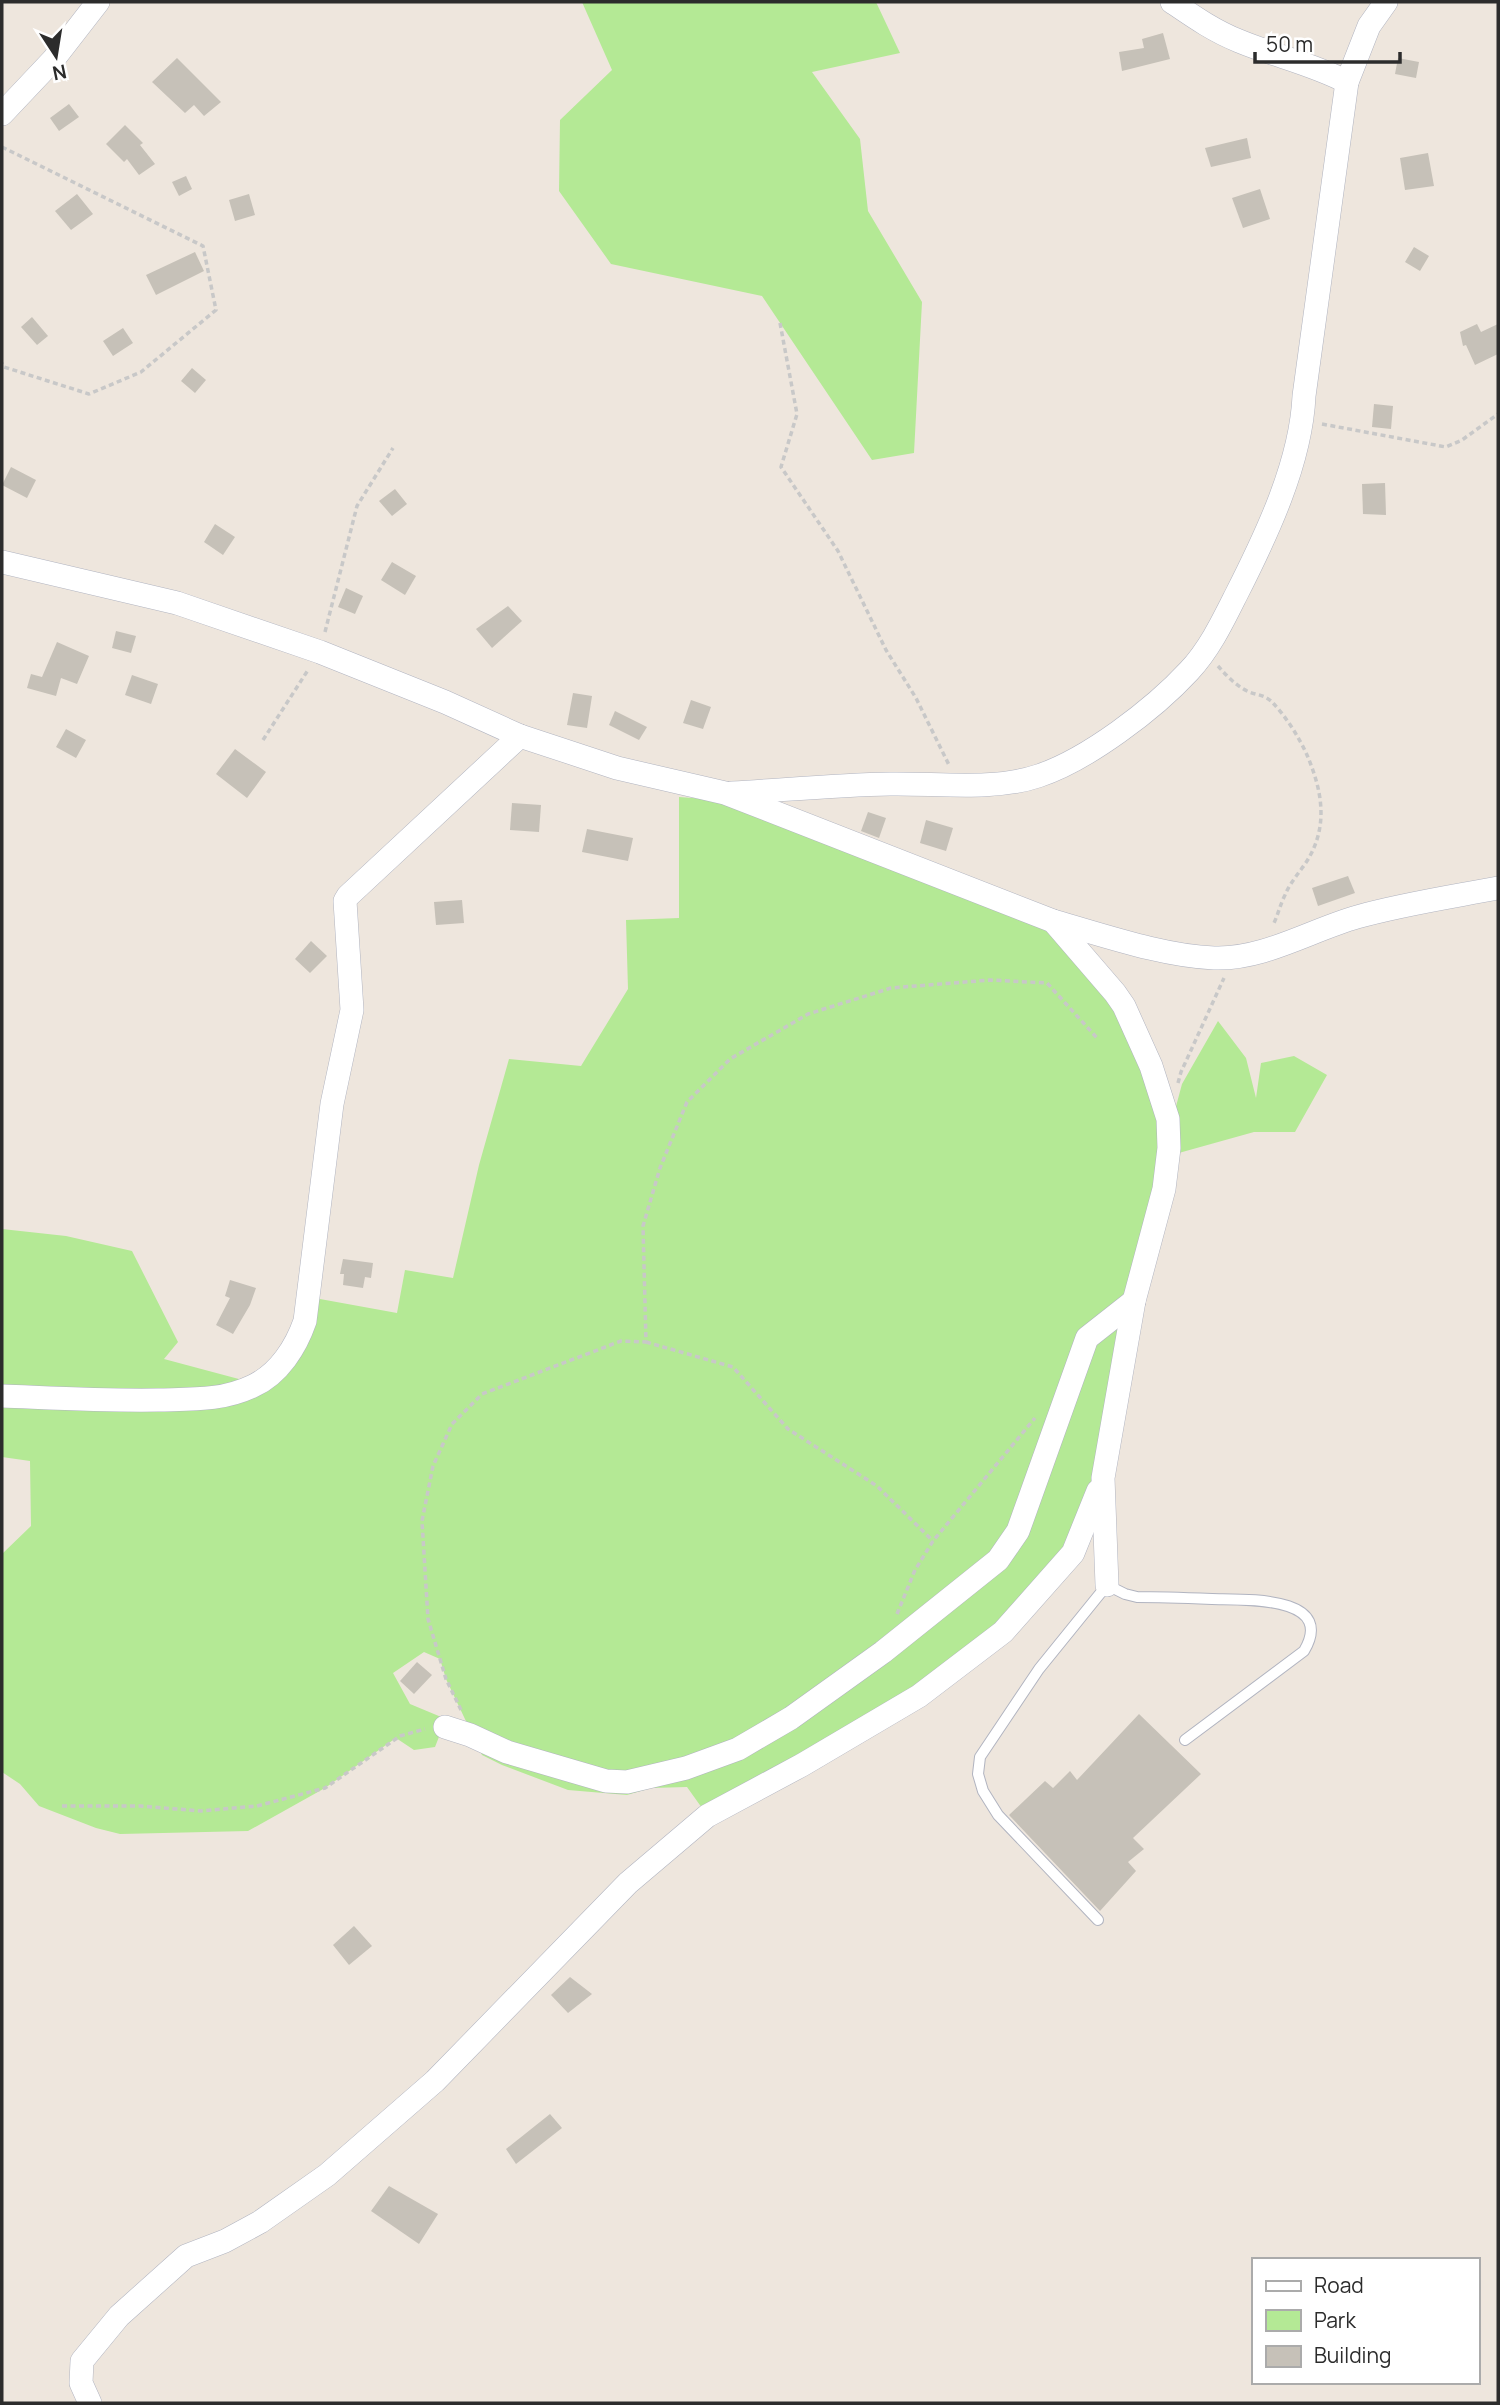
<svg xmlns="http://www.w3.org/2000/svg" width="1500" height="2405" font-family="Manrope,sans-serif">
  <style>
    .green { fill: #b4e995 }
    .building { fill: #c6c1b8 }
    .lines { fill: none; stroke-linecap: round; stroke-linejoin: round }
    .service-casing { stroke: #b1b4c0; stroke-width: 12 }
    .minor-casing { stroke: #b1b4c0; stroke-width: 24 }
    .path { stroke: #c8c8c8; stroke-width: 3.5; stroke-dasharray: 5 3.5; stroke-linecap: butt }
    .service { stroke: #fff; stroke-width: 10 }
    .minor { stroke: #fff; stroke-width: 23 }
  </style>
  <rect width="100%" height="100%" fill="#eee6dd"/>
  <g class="green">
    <path d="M 582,2 L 876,2 L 900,53 L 812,72 L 860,139 L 868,211 L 922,302 L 914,453 L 872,460 L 762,296 L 611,264 L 559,191 L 560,120 L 612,70 Z"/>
    <path d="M 679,797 L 719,800 L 1043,925 L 1112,993 L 1137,1053 L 1157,1120 L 1160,1172 L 1104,1449 L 1074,1551 L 1002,1631 L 707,1815 L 687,1787 L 651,1788 L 627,1795 L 568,1790 L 502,1765 L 482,1755 L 446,1679 L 440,1659 L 424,1652 L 393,1673 L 410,1704 L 446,1719 L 435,1747 L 414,1750 L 396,1738 L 325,1788 L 248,1831 L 120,1834 L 96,1828 L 39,1806 L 20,1784 L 2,1772 L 2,1554 L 31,1526 L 30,1461 L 2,1457 L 2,1229 L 66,1236 L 132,1251 L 178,1342 L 164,1359 L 250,1382 L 287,1347 L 309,1297 L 397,1313 L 405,1270 L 453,1278 L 479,1165 L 509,1059 L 581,1066 L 628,989 L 626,920 L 679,918 Z"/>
    <path d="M 1218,1021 L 1246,1058 L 1256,1098 L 1261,1063 L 1294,1056 L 1327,1075 L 1295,1132 L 1254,1132 L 1168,1156 L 1171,1125 L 1182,1084 Z"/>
  </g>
  <g class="building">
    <path d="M 1163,33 L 1170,59 L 1122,71 L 1119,52 L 1144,48 L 1142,39 Z"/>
    <path d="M 177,58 L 221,102 L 204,116 L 194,105 L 185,113 L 152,82 Z"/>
    <path d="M 1398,58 L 1419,62 L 1416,78 L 1395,74 Z"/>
    <path d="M 69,104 L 79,117 L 59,131 L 50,118 Z"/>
    <path d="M 125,125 L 143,143 L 140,145 L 155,164 L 139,175 L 127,159 L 124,162 L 106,144 Z"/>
    <path d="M 1247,138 L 1251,158 L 1211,167 L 1205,148 Z"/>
    <path d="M 1428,153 L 1434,186 L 1405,190 L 1400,158 Z"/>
    <path d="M 186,176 L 192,189 L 179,196 L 172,182 Z"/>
    <path d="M 1260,189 L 1270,219 L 1243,228 L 1232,198 Z"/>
    <path d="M 77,194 L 93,214 L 71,230 L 55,211 Z"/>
    <path d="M 249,194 L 255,215 L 235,221 L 229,200 Z"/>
    <path d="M 1414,247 L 1429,256 L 1420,271 L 1405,262 Z"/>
    <path d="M 195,252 L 204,271 L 156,295 L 146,275 Z"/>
    <path d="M 32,317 L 48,336 L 37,345 L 21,327 Z"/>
    <path d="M 1477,324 L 1481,332 L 1498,324 L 1498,354 L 1475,365 L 1466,345 L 1463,346 L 1460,332 Z"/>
    <path d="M 123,328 L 133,343 L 113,356 L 103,341 Z"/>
    <path d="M 192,368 L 206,380 L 195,393 L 181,381 Z"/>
    <path d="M 1374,404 L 1393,406 L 1391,429 L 1372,427 Z"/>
    <path d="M 11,467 L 36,480 L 27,498 L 2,485 Z"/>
    <path d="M 1385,483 L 1386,515 L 1363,514 L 1362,484 Z"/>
    <path d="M 395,489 L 407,504 L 392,516 L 379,501 Z"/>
    <path d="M 215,524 L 235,537 L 223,555 L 204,542 Z"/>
    <path d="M 392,562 L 416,576 L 405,595 L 381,580 Z"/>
    <path d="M 346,588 L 363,596 L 355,614 L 338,607 Z"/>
    <path d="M 508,606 L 522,621 L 492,648 L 476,629 Z"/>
    <path d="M 116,631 L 136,636 L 131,653 L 112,648 Z"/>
    <path d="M 57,642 L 89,656 L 77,684 L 61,678 L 56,696 L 27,688 L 31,674 L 42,677 Z"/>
    <path d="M 132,675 L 158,684 L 151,704 L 125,695 Z"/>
    <path d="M 573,693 L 592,696 L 587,728 L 567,725 Z"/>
    <path d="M 691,700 L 711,707 L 703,729 L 683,723 Z"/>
    <path d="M 615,711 L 647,727 L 639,740 L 609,725 Z"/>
    <path d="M 66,729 L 86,740 L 76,758 L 56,747 Z"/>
    <path d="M 235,749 L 266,772 L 247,798 L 216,774 Z"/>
    <path d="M 512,803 L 541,805 L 539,832 L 510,830 Z"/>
    <path d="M 868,812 L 886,818 L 879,838 L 861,831 Z"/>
    <path d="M 926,820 L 953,828 L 946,851 L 920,843 Z"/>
    <path d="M 587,829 L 633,838 L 628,861 L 582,852 Z"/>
    <path d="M 1348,876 L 1355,893 L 1318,906 L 1312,888 Z"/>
    <path d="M 462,900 L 464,923 L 436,925 L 434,902 Z"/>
    <path d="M 311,941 L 327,956 L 310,973 L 295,959 Z"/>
    <path d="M 343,1259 L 373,1263 L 371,1278 L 365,1277 L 363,1288 L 343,1285 L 344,1274 L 340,1274 Z"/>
    <path d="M 230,1280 L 256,1288 L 250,1305 L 233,1334 L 216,1325 L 230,1298 L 225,1296 Z"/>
    <path d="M 417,1662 L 432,1675 L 414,1694 L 400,1681 Z"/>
    <path d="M 1139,1714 L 1201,1774 L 1133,1838 L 1144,1849 L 1128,1862 L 1136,1871 L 1100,1911 L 1009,1815 L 1045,1781 L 1053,1788 L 1070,1771 L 1077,1780 Z"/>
    <path d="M 354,1926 L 372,1946 L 349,1965 L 333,1945 Z"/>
    <path d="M 570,1977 L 592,1994 L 568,2013 L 551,1995 Z"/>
    <path d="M 550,2114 L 562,2128 L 516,2164 L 506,2149 Z"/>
    <path d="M 389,2186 L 438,2214 L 419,2244 L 371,2211 Z"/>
  </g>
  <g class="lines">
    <g class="service-casing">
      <path id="service" d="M 1098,1920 L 998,1815 L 983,1791 L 978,1774 L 980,1757 L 1039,1669 L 1107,1585 L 1125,1594 L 1137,1597 C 1162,1597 1187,1598 1212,1599 C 1243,1600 1337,1595 1304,1651 L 1185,1740"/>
    </g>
    <g class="minor-casing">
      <g id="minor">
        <path d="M 1172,2 C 1194,17 1214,31 1239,41 C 1275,56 1313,64 1347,82"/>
        <path d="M 2,114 L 53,60 L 98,2"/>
        <path d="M 2,562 L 177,603 L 320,652 L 445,702 L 520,736 L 617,768 L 725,793 L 1053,921 L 1115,993 L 1124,1006 L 1151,1066 L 1168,1119 L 1169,1148 L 1164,1189 L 1134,1301 L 1103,1478 L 1107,1585"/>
        <path d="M 732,793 C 784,790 837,785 890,784 C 936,783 994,791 1038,776 C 1087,760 1154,709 1189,671 C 1209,650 1223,621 1236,595 C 1266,536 1301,463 1304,396 L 1347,82 L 1369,26 L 1386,2"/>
        <path d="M 1053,921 C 1103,935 1163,956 1214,958 C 1263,960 1311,930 1357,917 C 1403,904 1451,897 1498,888"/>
        <path d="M 2,1396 C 54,1398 106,1401 158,1400 C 191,1399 222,1401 253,1386 C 279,1374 296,1347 305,1321 L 332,1104 L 352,1010 L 345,901 L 348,896 L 520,736"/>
        <path d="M 445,1727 L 470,1735 L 507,1752 L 606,1781 L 627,1782 L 686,1768 L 738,1749 L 791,1718 L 883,1652 L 998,1560 L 1018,1531 L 1087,1338 L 1134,1301"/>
        <path d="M 90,2403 L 81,2383 L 82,2361 L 119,2316 L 186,2256 L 225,2241 L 260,2222 L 327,2175 L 435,2081 L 628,1883 L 707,1816 L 802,1765 L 919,1696 L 1003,1632 L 1073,1553 L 1098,1491"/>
      </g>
    </g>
    <g class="path">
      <path d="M 2,147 L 203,246 L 216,310 L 141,372 L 89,394 L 4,367 L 2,363"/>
      <path d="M 780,323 L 797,414 L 781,467 L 838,551 L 886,650 L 916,698 L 949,765"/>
      <path d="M 1322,424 L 1446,447 L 1462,440 L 1498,414"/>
      <path d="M 325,632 L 357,506 L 393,448"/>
      <path d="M 1218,666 C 1226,675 1235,685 1247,691 C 1255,695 1263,694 1271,701 C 1285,715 1299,737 1307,755 C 1321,788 1328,821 1311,854 C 1304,868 1291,880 1285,895 C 1280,905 1278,915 1273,925"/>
      <path d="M 263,740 L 308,670"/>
      <path d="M 1178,1083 L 1181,1072 L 1224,978"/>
      <path d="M 646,1342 L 733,1367 L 788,1429 L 877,1486 L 933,1541"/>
      <path d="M 897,1614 L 915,1570 L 933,1541 L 1035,1418"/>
      <path d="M 461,1710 L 446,1679 L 428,1619 L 422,1521 L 433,1466 L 452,1424 L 482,1394 L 621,1341 L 646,1342 L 643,1226 L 660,1168 L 687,1102 L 730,1059 L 808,1014 L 891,988 L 990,980 L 1047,983 L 1098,1039"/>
      <path d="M 62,1806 L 140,1806 L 201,1811 L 257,1806 L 325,1788 L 400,1736 L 425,1729"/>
    </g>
    <use href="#service" class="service"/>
    <use href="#minor" class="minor"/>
  </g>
  <rect width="1500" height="2405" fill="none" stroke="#2c2c2c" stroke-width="7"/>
  <rect x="1252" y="2258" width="228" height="126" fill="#ffffff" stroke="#ababab" stroke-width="2"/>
  <rect x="1266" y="2281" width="35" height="10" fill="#ffffff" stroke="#ababab" stroke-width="2"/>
  <text x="1314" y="2293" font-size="21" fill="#2c2c2c">Road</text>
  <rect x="1266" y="2310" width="35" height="21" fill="#b4e995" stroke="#ababab" stroke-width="2"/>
  <text x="1314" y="2328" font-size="21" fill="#2c2c2c">Park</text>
  <rect x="1266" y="2346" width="35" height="21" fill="#c6c1b8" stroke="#ababab" stroke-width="2"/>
  <text x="1314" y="2363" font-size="21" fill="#2c2c2c">Building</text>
  <g transform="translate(56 56) rotate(168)" stroke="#ffffff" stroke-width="5" paint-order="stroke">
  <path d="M0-5L12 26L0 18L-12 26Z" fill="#2c2c2c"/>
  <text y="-10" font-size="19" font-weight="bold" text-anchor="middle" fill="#2c2c2c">N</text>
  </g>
  <path d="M1255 52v10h145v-10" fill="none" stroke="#2c2c2c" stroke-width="3.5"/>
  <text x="1266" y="52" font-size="21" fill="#2c2c2c" stroke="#ffffff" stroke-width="5" paint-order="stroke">50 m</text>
</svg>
